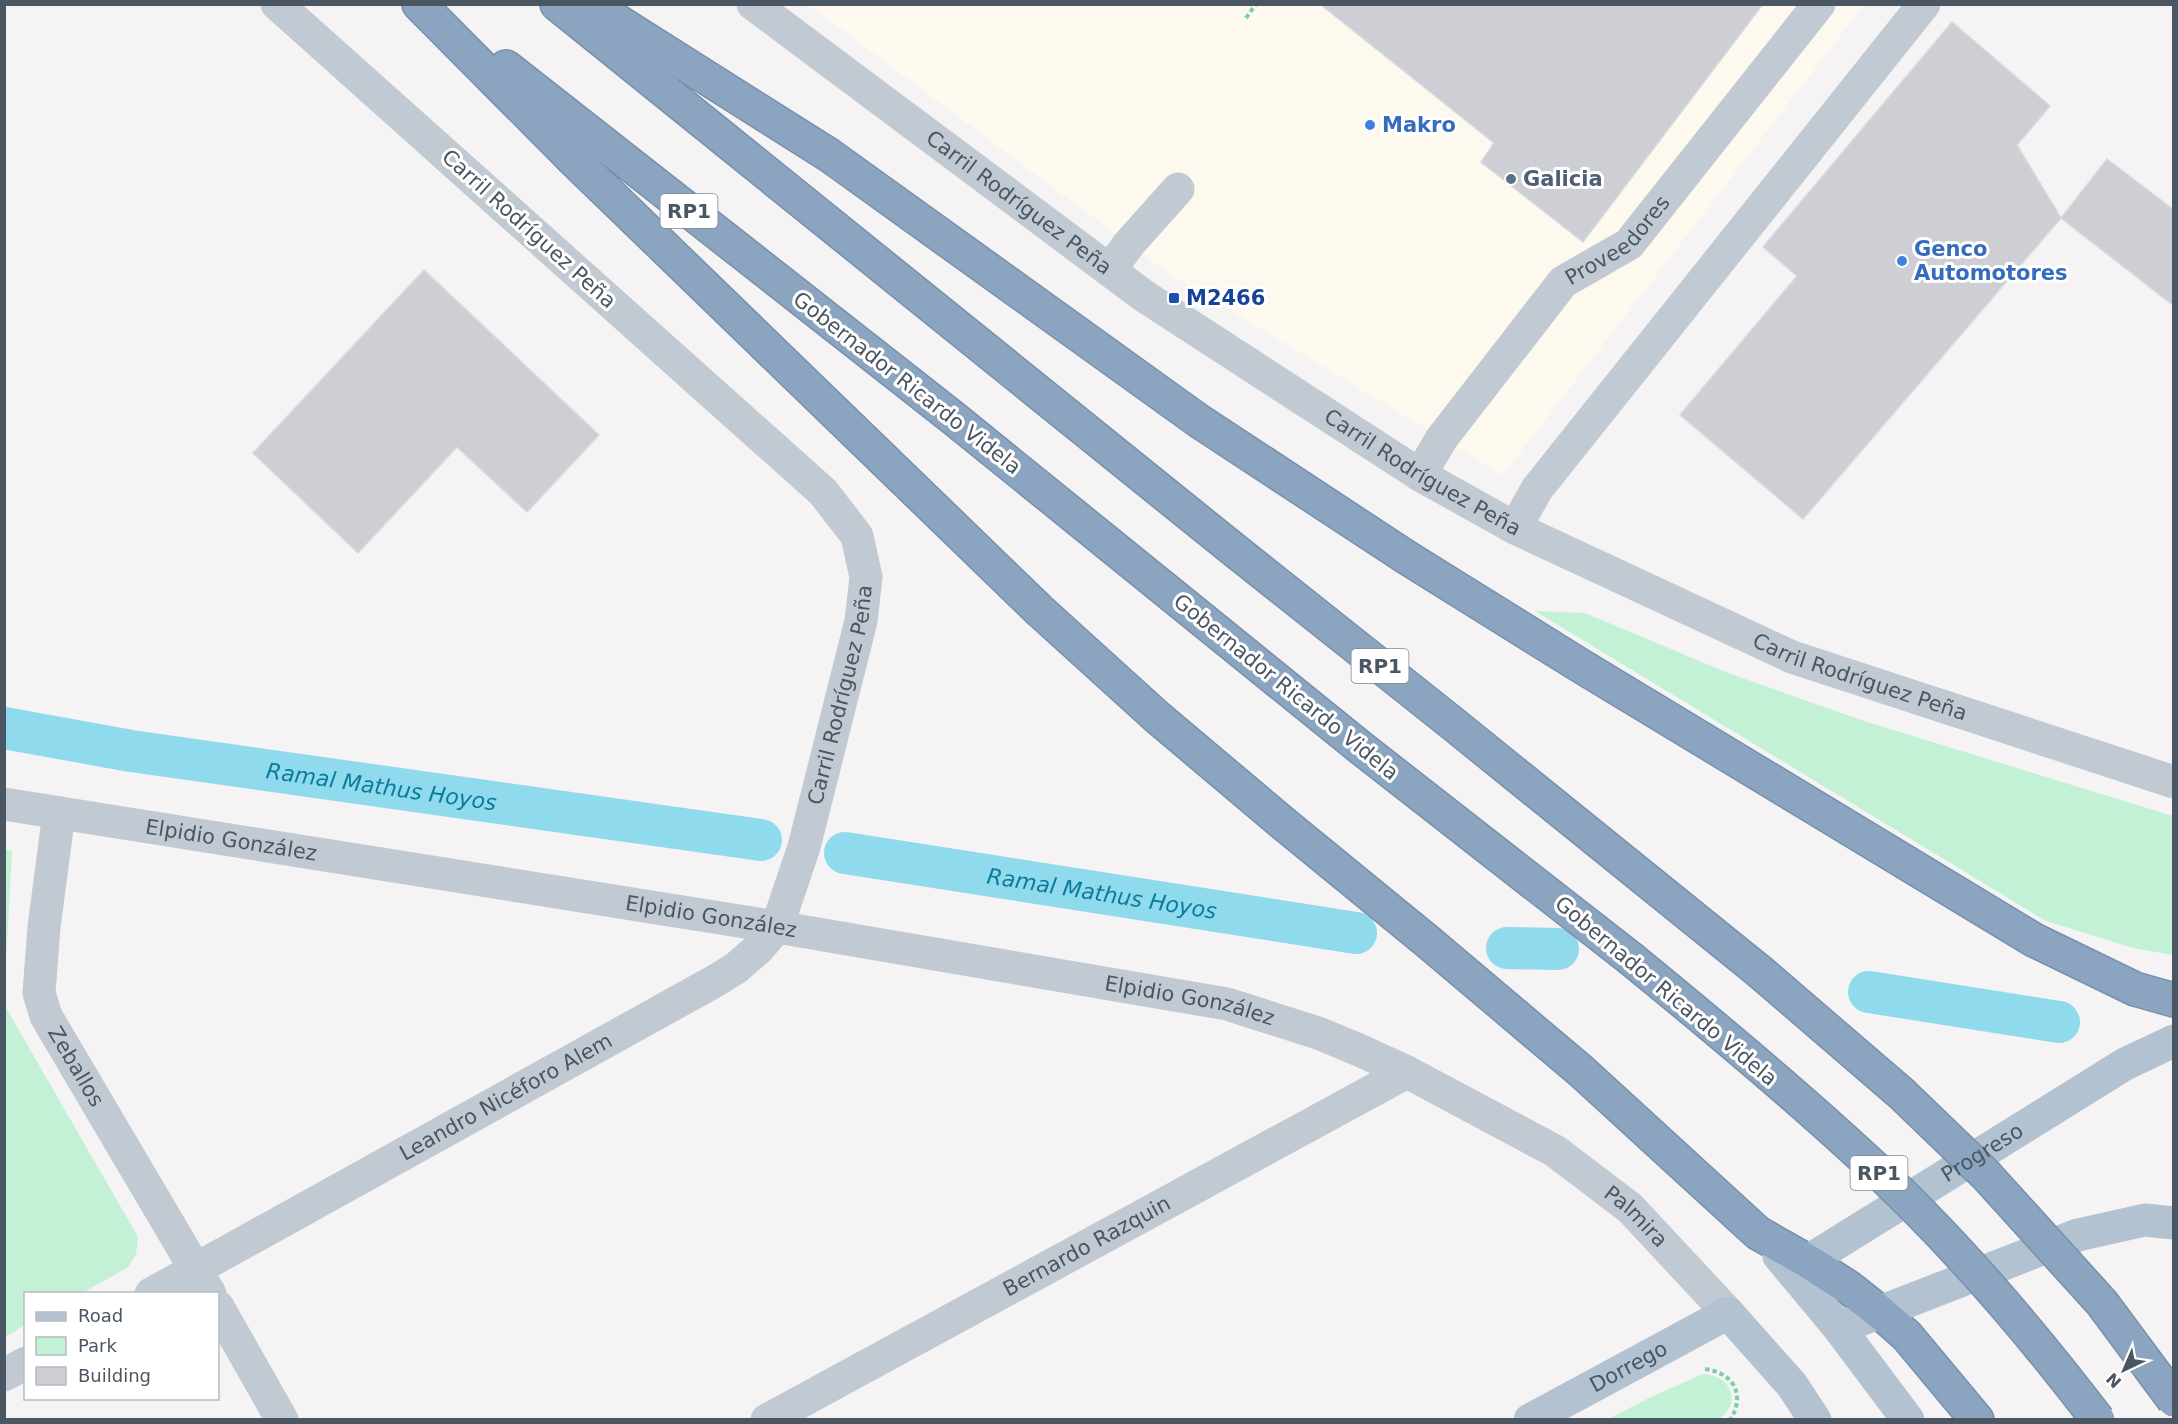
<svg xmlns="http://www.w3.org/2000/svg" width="2178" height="1424" font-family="'DejaVu Sans',sans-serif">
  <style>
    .commercial { fill: #fdf9ef }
    .green { fill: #c3f1d5 }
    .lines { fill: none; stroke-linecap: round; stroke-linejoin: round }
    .canal { stroke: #90daee; stroke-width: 42 }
    .building { fill: #cdcfd5; stroke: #d7d9de; stroke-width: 1.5 }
    .highway-casing { stroke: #7690ad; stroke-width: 36 }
    .path { stroke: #7ad0a6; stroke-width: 4; stroke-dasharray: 4.5 3; stroke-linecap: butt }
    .minor { stroke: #c1cad2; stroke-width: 33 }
    .major { stroke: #b3c2d1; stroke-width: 33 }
    .highway { stroke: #8ba5c1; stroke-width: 33 }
    .highway-bridge-casing { stroke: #7690ad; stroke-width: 36; stroke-linecap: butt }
    .highway-bridge { stroke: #8ba5c1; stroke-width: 33 }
    .shop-dot { fill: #3f7fe0; stroke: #fff; stroke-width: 2 }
    .service-dot { fill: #5c6f8a; stroke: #fff; stroke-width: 2 }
    .transit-dot { fill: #1a4fb4; stroke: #fff; stroke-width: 2 }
    .labels { text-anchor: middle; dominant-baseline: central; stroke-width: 6; stroke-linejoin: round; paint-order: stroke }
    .shield { fill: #fff; stroke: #808990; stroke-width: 1.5 }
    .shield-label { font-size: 20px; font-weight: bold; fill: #4a5661 }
    .shop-label { font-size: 21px; font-weight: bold; fill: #366cbe; stroke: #fff; text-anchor: start }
    .service-label { font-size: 21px; font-weight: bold; fill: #4e5e75; stroke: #fff; text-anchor: start }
    .street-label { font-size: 21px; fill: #4a5661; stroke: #fff }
    .transit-label { font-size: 21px; font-weight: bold; fill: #164399; stroke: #fff; text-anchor: start }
    .water-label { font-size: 22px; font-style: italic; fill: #0c7c9b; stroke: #fff }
  </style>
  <rect width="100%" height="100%" fill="#f5f3f3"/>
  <path class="commercial" d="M 809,5 L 1864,5 L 1503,475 L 1163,270 Z"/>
  <g class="green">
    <path d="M 1535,611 L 1585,613 L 1728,673 L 1864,721 L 2173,816 L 2173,955 L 2133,948 L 2046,921 Z"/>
    <path d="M 5,849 L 12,851 L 5,979 L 4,849 Z"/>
    <path d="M 5,1006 L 138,1237 L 136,1255 L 127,1268 L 82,1293 L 26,1294 L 25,1325 L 5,1337 Z"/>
    <path d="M 1703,1374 C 1730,1375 1743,1401 1719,1419 L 1608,1419 L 1653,1396 Z"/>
  </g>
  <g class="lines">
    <g class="canal">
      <path id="s1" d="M 4,728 L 131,751 L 761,840"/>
      <path id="s2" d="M 845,853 L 1356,933"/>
      <path d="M 1507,948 L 1558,949"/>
      <path d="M 1869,992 L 2059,1022"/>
    </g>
  </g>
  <g class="building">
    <path d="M 1320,4 L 1763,4 L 1583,242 L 1481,162 L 1494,143 Z"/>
    <path d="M 1952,22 L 2050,106 L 2017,145 L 2061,218 L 1803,519 L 1680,415 L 1797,276 L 1763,247 Z"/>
    <path d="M 2107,159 L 2174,210 L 2174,306 L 2061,218 Z"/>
    <path d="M 424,270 L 599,435 L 527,512 L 457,447 L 358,553 L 253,453 Z"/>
  </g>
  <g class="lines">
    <g class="highway-casing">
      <g id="highway">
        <path d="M 419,4 L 574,160 L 1039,610 L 1157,717 L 1284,824 L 1427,941 L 1581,1071 L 1758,1233 L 1809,1262 L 1848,1287 L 1881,1313 L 1907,1336 L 1977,1420"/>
        <path d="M 557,4 L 1228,545 L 1452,723 L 1759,971"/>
        <path d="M 590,4 L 829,155 L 1199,421 L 1406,557 L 1581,666 L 2034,940 L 2135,989 L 2174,1000"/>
        <path d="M 506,67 L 952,417 L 1361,748 L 1630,958"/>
      </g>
    </g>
    <g class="path">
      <path d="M 1246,18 L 1256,4"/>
      <path d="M 1705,1369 C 1734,1373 1746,1395 1730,1420"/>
    </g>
    <g class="minor">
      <path id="s3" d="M 753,4 L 1144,296 L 1420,475 L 1515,528 L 1792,657 L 2174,782"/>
      <path d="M 1110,270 L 1128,245 L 1178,189"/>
      <path id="s4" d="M 1420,475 L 1442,438 L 1563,282 L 1629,244 L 1819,4"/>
      <path d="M 1515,528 L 1537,489 L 1924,4"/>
      <path id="s5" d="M 4,804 L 777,927 L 1227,1004 L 1318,1033 L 1359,1050 L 1407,1072 L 1555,1151 L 1630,1208 L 1728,1313"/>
      <path id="s6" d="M 59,813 L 44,927 L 39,993 L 46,1016 L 210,1294"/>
      <path id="s7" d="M 151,1294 L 715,981 L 736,968 L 758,949 L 777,927 L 804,847 L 861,621 L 866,577 L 857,536 L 823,492 L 277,4"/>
      <path d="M 218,1307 L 282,1420"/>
      <path d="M 4,1375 L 26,1363"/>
      <path id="s8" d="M 767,1420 L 1407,1072"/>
    </g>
    <g class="major">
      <path d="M 1779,1256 L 1839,1328 L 1908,1420"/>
      <path id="s9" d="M 1792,1271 L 2125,1064 L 2174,1041"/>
      <path d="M 1839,1328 L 2078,1235 L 2145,1220 L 2174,1223"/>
      <path id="s10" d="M 1530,1420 L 1728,1313 L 1792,1385 L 1815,1420"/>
    </g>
    <use href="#highway" class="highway"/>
    <g class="highway-bridge-casing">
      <g id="highway-bridge">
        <path d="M 1630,958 C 1706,1020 1782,1083 1855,1150 C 1945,1231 2024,1323 2098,1420"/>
        <path d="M 1759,971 L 1902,1094 L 1986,1175 L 2102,1303 L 2174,1400"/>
      </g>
    </g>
    <use href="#highway-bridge" class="highway-bridge"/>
  </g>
  <g class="shop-dot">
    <circle cx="1370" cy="125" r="6"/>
    <circle cx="1902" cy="261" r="6"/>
  </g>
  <circle class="service-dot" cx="1511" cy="179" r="6"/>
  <rect class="transit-dot" x="1168" y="292" width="12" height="12" rx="3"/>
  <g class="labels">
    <g class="shield">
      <rect x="660.5" y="194" width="57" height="34" rx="4.5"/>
      <rect x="1351.5" y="649" width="57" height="34" rx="4.5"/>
      <rect x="1850.5" y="1156" width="57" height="34" rx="4.5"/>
    </g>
    <g class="shield-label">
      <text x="689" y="211">RP1</text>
      <text x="1380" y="666">RP1</text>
      <text x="1879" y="1173">RP1</text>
    </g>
    <g class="shop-label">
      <text x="1382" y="125">Makro</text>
      <text x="1914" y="249">Genco<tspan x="1914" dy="24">Automotores</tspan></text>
    </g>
    <g class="service-label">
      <text x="1523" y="179">Galicia</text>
    </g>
    <g class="street-label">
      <text stroke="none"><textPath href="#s3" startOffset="332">Carril Rodríguez Peña</textPath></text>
      <text transform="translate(529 229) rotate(42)">Carril Rodríguez Peña</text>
      <text stroke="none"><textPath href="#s4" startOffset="310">Proveedores</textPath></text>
      <text transform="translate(907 383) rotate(38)">Gobernador Ricardo Videla</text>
      <text stroke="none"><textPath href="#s3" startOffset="818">Carril Rodríguez Peña</textPath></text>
      <text stroke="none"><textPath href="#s3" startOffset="1302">Carril Rodríguez Peña</textPath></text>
      <text transform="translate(1286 687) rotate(39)">Gobernador Ricardo Videla</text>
      <text stroke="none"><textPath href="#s7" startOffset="969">Carril Rodríguez Peña</textPath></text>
      <text stroke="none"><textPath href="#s5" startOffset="230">Elpidio González</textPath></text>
      <text stroke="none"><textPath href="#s5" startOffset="716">Elpidio González</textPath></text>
      <text transform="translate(1666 991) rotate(40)">Gobernador Ricardo Videla</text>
      <text stroke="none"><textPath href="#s5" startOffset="1202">Elpidio González</textPath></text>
      <text stroke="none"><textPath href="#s6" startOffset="264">Zeballos</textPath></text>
      <text stroke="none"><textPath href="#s7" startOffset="406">Leandro Nicéforo Alem</textPath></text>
      <text stroke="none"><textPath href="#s9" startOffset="224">Progreso</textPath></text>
      <text stroke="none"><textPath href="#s5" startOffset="1704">Palmira</textPath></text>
      <text stroke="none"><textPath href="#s8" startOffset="364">Bernardo Razquin</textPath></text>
      <text stroke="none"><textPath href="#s10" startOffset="112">Dorrego</textPath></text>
    </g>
    <g class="transit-label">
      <text x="1186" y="298">M2466</text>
    </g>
    <g class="water-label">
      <text stroke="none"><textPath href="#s1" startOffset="382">Ramal Mathus Hoyos</textPath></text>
      <text stroke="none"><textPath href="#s2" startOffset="260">Ramal Mathus Hoyos</textPath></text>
    </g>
  </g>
  <rect width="2178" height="1424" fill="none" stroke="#4a5661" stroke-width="12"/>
  <rect x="24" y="1292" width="195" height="108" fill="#ffffff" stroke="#b7bbc0" stroke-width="1.5"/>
  <rect x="36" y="1312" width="30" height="9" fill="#b3c2d1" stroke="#b7bbc0" stroke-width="1.5"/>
  <text x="78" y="1322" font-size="18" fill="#4a5661">Road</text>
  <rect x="36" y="1337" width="30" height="18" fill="#c3f1d5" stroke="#b7bbc0" stroke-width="1.5"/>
  <text x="78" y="1352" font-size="18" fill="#4a5661">Park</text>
  <rect x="36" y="1367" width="30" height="18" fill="#cdcfd5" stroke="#b7bbc0" stroke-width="1.5"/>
  <text x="78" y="1382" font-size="18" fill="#4a5661">Building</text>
  <g transform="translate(2124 1370) rotate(224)" stroke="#ffffff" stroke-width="4.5" paint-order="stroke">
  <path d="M0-4.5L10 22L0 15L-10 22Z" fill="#4a5661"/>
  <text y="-9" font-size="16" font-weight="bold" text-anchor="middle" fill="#4a5661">N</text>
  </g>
</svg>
